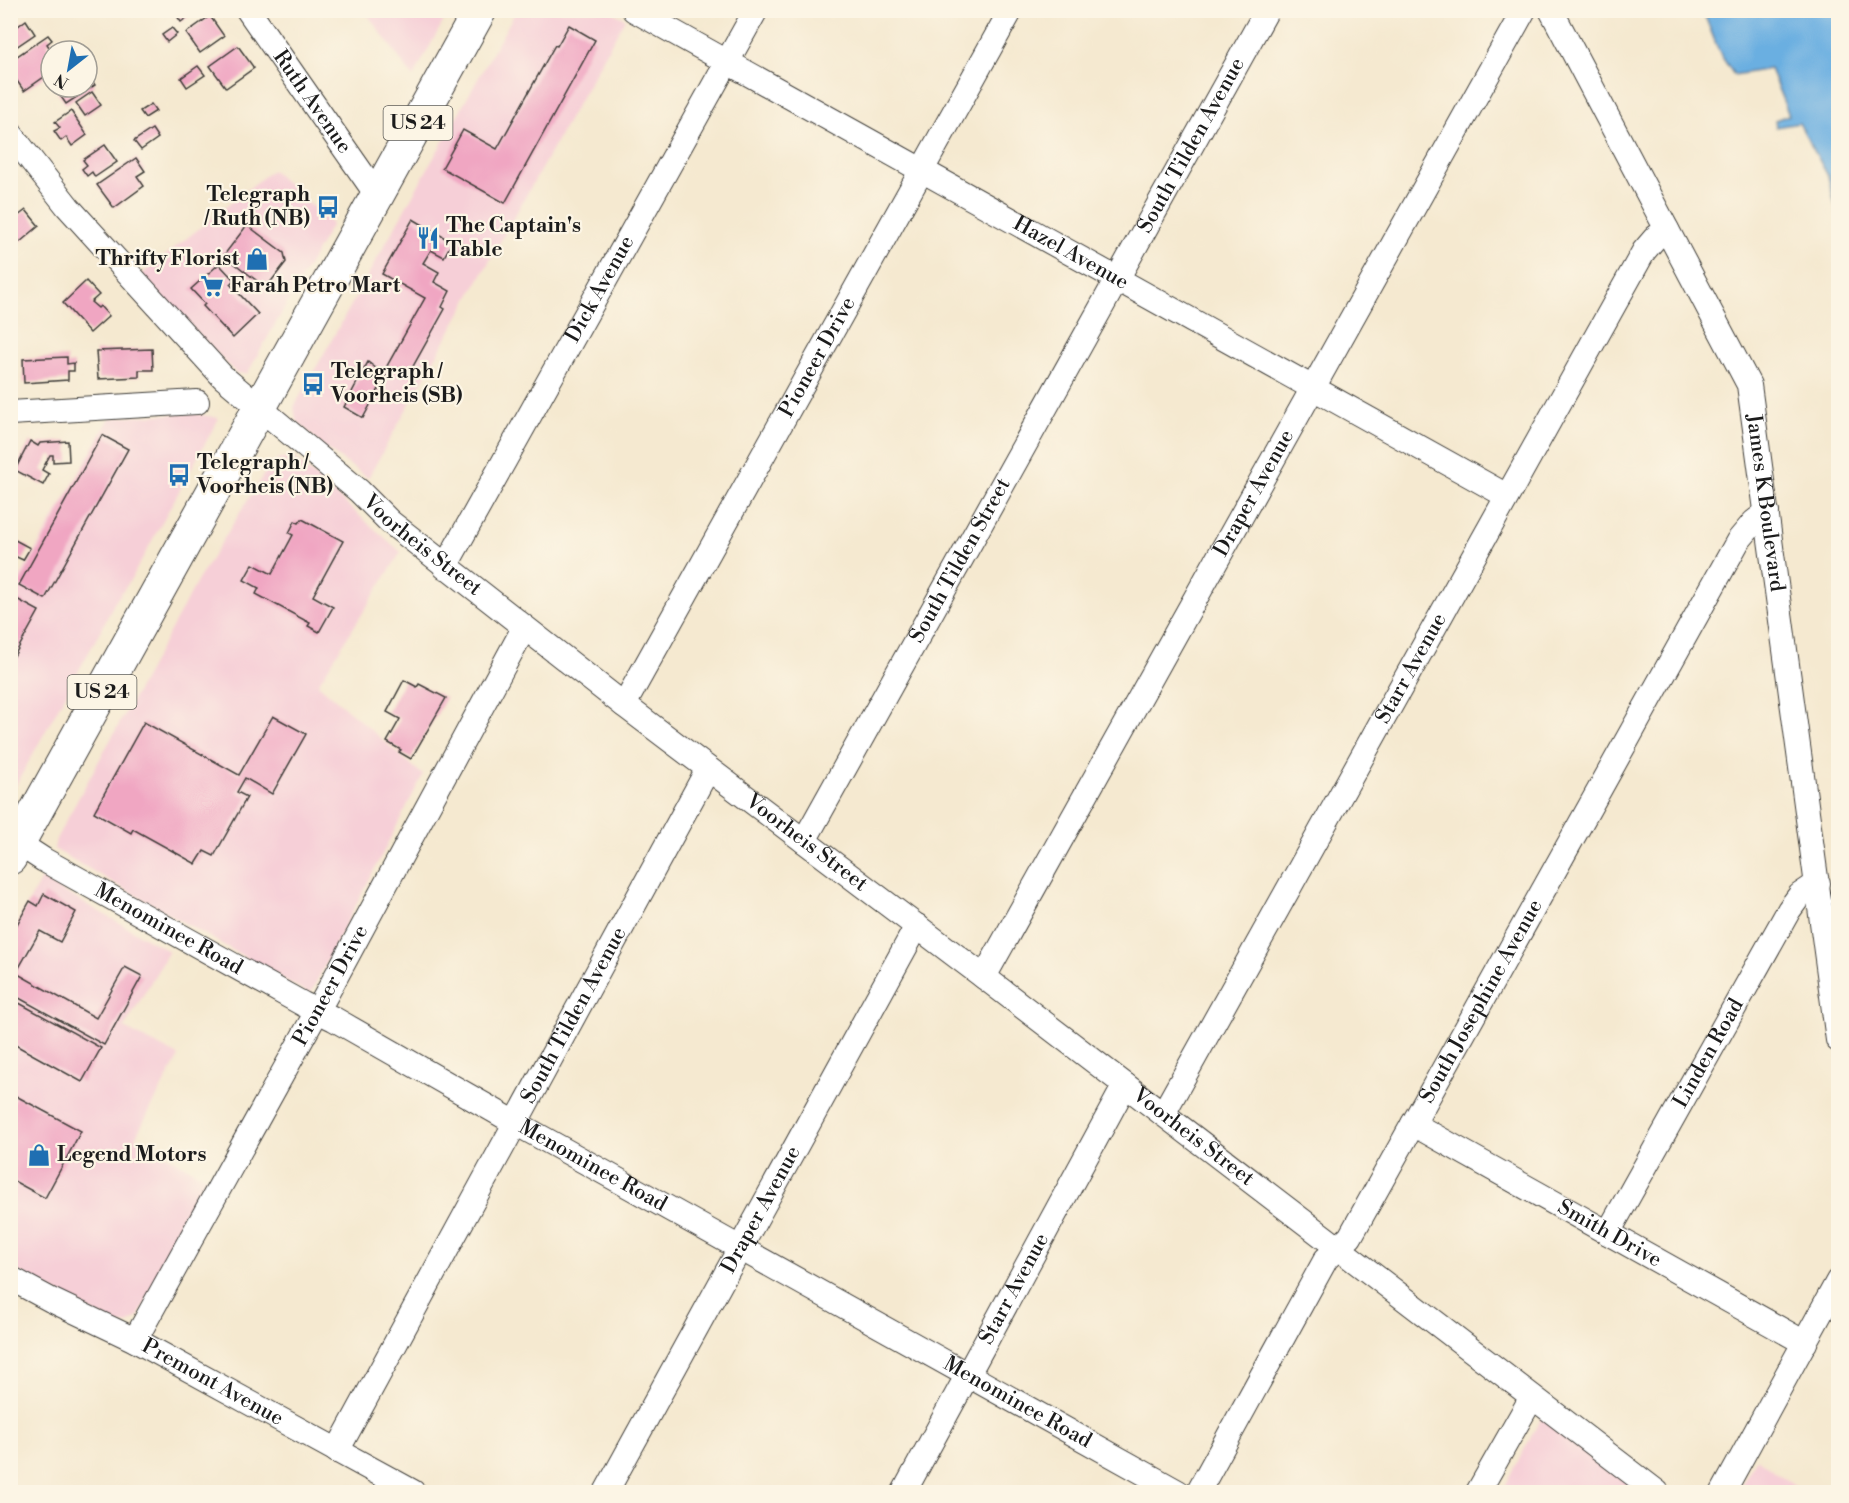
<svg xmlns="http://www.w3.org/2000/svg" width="1849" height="1503" font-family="'Libre Bodoni',serif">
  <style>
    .built { fill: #f6cfd7 }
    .water { fill: #6bafe1; stroke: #44667e; stroke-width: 1.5 }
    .building { fill: #f0a6c2 }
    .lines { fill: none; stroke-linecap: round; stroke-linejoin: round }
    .minor-casing { stroke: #3d3b37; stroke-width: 26 }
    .highway-casing { stroke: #3d3b37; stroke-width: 35 }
    .minor { stroke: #fff; stroke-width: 24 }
    .highway { stroke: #fff; stroke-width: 33 }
    .labels { text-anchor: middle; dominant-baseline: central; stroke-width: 4.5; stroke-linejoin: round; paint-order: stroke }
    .shield { fill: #fcf5e5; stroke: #5f5d58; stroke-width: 1.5 }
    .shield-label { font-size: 20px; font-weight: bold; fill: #1c1c1c }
    .street-label { font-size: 21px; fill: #1c1c1c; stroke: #fcf5e5 }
    .poi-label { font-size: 21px; font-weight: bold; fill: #1c1c1c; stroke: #fcf5e5; text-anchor: start }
  </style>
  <rect width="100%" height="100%" fill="#fcf5e5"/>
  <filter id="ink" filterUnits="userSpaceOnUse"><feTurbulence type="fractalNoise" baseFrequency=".0167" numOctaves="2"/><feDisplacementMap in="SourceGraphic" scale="12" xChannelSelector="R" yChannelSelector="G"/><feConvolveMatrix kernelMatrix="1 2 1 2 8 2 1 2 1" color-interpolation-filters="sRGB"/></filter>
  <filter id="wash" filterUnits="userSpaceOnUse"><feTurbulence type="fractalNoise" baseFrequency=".008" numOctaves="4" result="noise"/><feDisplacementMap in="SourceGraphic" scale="24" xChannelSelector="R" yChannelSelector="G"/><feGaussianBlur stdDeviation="1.35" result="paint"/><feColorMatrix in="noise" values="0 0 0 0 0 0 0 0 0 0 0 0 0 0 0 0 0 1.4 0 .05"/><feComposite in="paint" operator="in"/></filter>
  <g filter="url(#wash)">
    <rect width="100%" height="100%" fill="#f5e9d0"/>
    <g class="built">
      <path d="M 365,11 L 449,11 L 413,77 Z"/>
      <path d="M 516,11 L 611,11 L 625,19 L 368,478 L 321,445 L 296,420 L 294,407 Z"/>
      <path d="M 272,170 L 332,224 L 247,374 L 236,373 L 141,275 Z"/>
      <path d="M 191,413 L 219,418 L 130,581 L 114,603 L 101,630 L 11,794 L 11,594 L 110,418 Z"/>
      <path d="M 280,458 L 295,459 L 401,552 L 318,684 L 423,775 L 310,994 L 54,849 L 56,839 L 198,580 L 269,466 Z"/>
      <path d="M 41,879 L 169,951 L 124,1028 L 179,1056 L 135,1138 L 209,1179 L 138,1317 L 128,1324 L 116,1325 L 11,1267 L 11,935 Z"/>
      <path d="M 1543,1414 L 1641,1492 L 1502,1492 Z"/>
      <path d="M 1757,1458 L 1802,1492 L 1737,1492 Z"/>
    </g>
    <path class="water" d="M 1703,11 L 1838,11 L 1838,216 L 1828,176 L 1799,123 L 1776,127 L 1775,120 L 1789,115 L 1770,69 L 1734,75 L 1720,54 Z"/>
    <g id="blocks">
      <g class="building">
        <path d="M 173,10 L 197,10 L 181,22 Z"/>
        <path d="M 210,16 L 224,36 L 200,53 L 186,33 Z"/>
        <path d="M 26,20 L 35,34 L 10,51 L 10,25 L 16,21 L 18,26 Z"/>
        <path d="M 569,25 L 595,40 L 505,203 L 442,168 L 463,130 L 497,149 L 555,45 L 557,46 Z"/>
        <path d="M 172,28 L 177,34 L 167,42 L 162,35 Z"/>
        <path d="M 48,35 L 52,40 L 47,44 L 51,50 L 51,72 L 24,91 L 10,71 L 10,61 Z"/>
        <path d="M 238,46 L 254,68 L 226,88 L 210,66 Z"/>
        <path d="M 198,66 L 205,75 L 187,87 L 181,78 Z"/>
        <path d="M 87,73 L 95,85 L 66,104 L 55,88 L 87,87 Z"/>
        <path d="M 92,92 L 101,105 L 85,116 L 76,103 Z"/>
        <path d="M 151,104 L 156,111 L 145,118 L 140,111 Z"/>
        <path d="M 71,111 L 87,135 L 72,146 L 66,137 L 61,141 L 54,131 L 60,128 L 55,122 Z"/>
        <path d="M 152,129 L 158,138 L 141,150 L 134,141 Z"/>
        <path d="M 105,145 L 117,162 L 95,177 L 92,172 L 87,176 L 82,169 L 87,165 L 83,160 Z"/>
        <path d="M 136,158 L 145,171 L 137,176 L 144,186 L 114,208 L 97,185 Z"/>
        <path d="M 26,210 L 39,226 L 20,242 L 10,230 L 10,222 Z"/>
        <path d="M 413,219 L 452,242 L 444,257 L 431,250 L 423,263 L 439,272 L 434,282 L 450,291 L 442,307 L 445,309 L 407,377 L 387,366 L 425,298 L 382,274 Z"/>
        <path d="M 247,225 L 284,253 L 286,262 L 266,288 L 224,255 Z"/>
        <path d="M 219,264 L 234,280 L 230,284 L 258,314 L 233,338 L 203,306 L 205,304 L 191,289 Z"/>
        <path d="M 86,281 L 99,295 L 91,302 L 98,308 L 100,306 L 109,316 L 90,333 L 63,303 Z"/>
        <path d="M 152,349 L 153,370 L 139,370 L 139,377 L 98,379 L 96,351 Z"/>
        <path d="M 67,357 L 67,364 L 74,363 L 74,371 L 68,371 L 68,380 L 24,383 L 23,359 Z"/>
        <path d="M 368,362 L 386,376 L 363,418 L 344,407 Z"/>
        <path d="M 102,435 L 128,449 L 45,599 L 19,585 Z"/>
        <path d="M 30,441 L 38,446 L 40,443 L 68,441 L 69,461 L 53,462 L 53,455 L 50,455 L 42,470 L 49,474 L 43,485 L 15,470 Z"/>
        <path d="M 302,519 L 343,541 L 313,596 L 333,607 L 319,632 L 308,626 L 310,623 L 256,594 L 259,588 L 244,580 L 253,564 L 272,574 L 293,535 L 289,533 L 295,521 L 299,523 Z"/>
        <path d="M 15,540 L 30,548 L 23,560 L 10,554 L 10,549 Z"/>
        <path d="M 13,597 L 39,611 L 10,663 L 10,602 Z"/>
        <path d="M 404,680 L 417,687 L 419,684 L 446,698 L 411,759 L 399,752 L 401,750 L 387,742 L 400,719 L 387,712 Z"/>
        <path d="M 273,716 L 306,734 L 272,794 L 245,778 L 237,792 L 247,797 L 214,856 L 204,851 L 196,864 L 133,829 L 131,833 L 94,812 L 144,722 L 239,775 Z"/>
        <path d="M 44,894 L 76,912 L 60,942 L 40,931 L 16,973 L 96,1018 L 125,967 L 142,976 L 104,1045 L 10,993 L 10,937 L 30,901 L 38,906 Z"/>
        <path d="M 10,998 L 101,1048 L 82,1082 L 10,1042 Z"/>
        <path d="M 16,1096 L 81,1131 L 45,1198 L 10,1179 L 10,1106 Z"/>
      </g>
    </g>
  </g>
  <g filter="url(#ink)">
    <use href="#blocks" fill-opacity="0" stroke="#3d3b37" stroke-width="1.5"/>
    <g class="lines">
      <g class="minor-casing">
        <g id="minor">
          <path id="s1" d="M 248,10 L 377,195"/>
          <path id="s2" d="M 634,10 L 1507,496"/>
          <path id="s3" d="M 1551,10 L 1749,385 L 1838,1040"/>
          <path id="s4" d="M 10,133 L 68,207 L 223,377 L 359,491 L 390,522 L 624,705 L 984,977 L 1657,1492"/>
          <path d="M 10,413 L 197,402"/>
          <path id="s5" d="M 445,567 L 756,10"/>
          <path id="s6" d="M 624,705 L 1011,10"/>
          <path id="s7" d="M 10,838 L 44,860 L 303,1004 L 334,1019 L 528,1130 L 1178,1492"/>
          <path id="s8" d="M 804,841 L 1267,10"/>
          <path id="s9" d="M 984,977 L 1524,10"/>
          <path id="s10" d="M 1163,1114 L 1644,251 L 1656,237 L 1667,230"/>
          <path id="s11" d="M 1413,1124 L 1805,1343"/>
          <path id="s12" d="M 1608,1233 L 1789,910 L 1800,895 L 1818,883"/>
          <path id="s13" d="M 10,1278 L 51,1300 L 135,1340 L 413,1492"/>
          <path id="s14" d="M 135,1340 L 325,997 L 524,628"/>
          <path id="s15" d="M 337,1451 L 708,769"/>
          <path id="s16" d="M 606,1492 L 917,926"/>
          <path id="s17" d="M 904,1492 L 1125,1085"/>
          <path id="s18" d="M 1198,1492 L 1326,1259 L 1350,1237 L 1738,541 L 1754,522 L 1767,512"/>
          <path d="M 1478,1492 L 1532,1397"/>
          <path d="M 1723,1492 L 1838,1281"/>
        </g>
      </g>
      <g class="highway-casing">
        <path id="highway" d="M 10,858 L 480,10"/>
      </g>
      <use href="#minor" class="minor"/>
      <use href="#highway" class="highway"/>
    </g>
  </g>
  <defs>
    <g id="bus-bare" transform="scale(1.8)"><path d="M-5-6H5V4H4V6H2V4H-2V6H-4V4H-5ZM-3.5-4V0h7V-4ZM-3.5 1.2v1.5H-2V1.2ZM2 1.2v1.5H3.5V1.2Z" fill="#1f6fb2" stroke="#fcf5e5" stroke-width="2.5" paint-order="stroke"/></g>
    <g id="restaurant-bare" transform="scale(1.8)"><path d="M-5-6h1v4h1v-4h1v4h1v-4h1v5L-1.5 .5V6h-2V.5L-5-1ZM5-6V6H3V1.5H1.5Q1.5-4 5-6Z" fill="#1f6fb2" stroke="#fcf5e5" stroke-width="2.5" paint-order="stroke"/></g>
    <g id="shop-bare" transform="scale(1.8)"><path d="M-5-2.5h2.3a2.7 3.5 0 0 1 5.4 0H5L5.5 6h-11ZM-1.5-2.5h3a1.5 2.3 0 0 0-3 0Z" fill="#1f6fb2" stroke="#fcf5e5" stroke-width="2.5" paint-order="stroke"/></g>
    <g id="supermarket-bare" transform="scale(1.8)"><path d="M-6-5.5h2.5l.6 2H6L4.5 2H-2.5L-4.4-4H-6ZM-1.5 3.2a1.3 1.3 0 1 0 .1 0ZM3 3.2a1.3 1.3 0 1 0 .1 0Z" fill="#1f6fb2" stroke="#fcf5e5" stroke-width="2.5" paint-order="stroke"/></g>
  </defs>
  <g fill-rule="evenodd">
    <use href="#bus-bare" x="328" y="207"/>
    <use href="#restaurant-bare" x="428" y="238"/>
    <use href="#shop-bare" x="257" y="259"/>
    <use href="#supermarket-bare" x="212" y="286"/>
    <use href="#bus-bare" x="313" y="384"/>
    <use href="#bus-bare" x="179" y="475"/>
    <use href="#shop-bare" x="39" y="1155"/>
  </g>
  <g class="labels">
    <g class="shield">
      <rect x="383.5" y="106" width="69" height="34" rx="4.5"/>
      <rect x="67.5" y="675" width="69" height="34" rx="4.5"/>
    </g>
    <g class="shield-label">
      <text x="418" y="123">US 24</text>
      <text x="102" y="692">US 24</text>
    </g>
    <g class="street-label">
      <text stroke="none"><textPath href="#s1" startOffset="112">Ruth Avenue</textPath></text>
      <text stroke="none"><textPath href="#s8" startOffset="796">South Tilden Avenue</textPath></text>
      <text stroke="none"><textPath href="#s2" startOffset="500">Hazel Avenue</textPath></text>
      <text stroke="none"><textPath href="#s5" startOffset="318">Dick Avenue</textPath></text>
      <text stroke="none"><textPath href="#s6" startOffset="398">Pioneer Drive</textPath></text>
      <text stroke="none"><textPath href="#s9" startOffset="554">Draper Avenue</textPath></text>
      <text stroke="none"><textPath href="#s3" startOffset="543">James K Boulevard</textPath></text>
      <text stroke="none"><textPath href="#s4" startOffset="585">Voorheis Street</textPath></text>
      <text stroke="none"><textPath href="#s8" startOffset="321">South Tilden Street</textPath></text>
      <text stroke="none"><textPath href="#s10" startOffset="510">Starr Avenue</textPath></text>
      <text stroke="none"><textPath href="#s4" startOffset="1071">Voorheis Street</textPath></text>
      <text stroke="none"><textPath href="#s7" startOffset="183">Menominee Road</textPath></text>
      <text stroke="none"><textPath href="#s14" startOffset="405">Pioneer Drive</textPath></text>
      <text stroke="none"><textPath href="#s18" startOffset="568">South Josephine Avenue</textPath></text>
      <text stroke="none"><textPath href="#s15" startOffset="496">South Tilden Avenue</textPath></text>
      <text stroke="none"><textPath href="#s12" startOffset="206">Linden Road</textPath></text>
      <text stroke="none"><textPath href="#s4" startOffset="1557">Voorheis Street</textPath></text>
      <text stroke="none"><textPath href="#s7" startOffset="669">Menominee Road</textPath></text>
      <text stroke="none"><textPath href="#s16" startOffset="322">Draper Avenue</textPath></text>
      <text stroke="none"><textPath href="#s11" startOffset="225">Smith Drive</textPath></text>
      <text stroke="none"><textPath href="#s17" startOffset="231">Starr Avenue</textPath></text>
      <text stroke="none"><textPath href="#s13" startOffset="228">Premont Avenue</textPath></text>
      <text stroke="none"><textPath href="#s7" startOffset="1155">Menominee Road</textPath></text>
    </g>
    <g class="poi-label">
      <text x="310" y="195" text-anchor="end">Telegraph<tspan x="310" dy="24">/ Ruth (NB)</tspan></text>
      <text x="446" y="226">The Captain's<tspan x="446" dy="24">Table</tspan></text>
      <text x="239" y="259" text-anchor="end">Thrifty Florist</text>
      <text x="230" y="286">Farah Petro Mart</text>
      <text x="331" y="372">Telegraph /<tspan x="331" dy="24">Voorheis (SB)</tspan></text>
      <text x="197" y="463">Telegraph /<tspan x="197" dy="24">Voorheis (NB)</tspan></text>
      <text x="57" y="1155">Legend Motors</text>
    </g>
  </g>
  <rect width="1849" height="1503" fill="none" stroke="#fcf5e5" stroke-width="36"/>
  <g transform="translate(69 69) rotate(211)"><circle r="28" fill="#fcf5e5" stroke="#a29e95" stroke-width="1.5"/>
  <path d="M0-4.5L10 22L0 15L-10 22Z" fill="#1f6fb2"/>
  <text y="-9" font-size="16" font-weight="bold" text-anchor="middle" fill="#1c1c1c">N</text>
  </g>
</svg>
